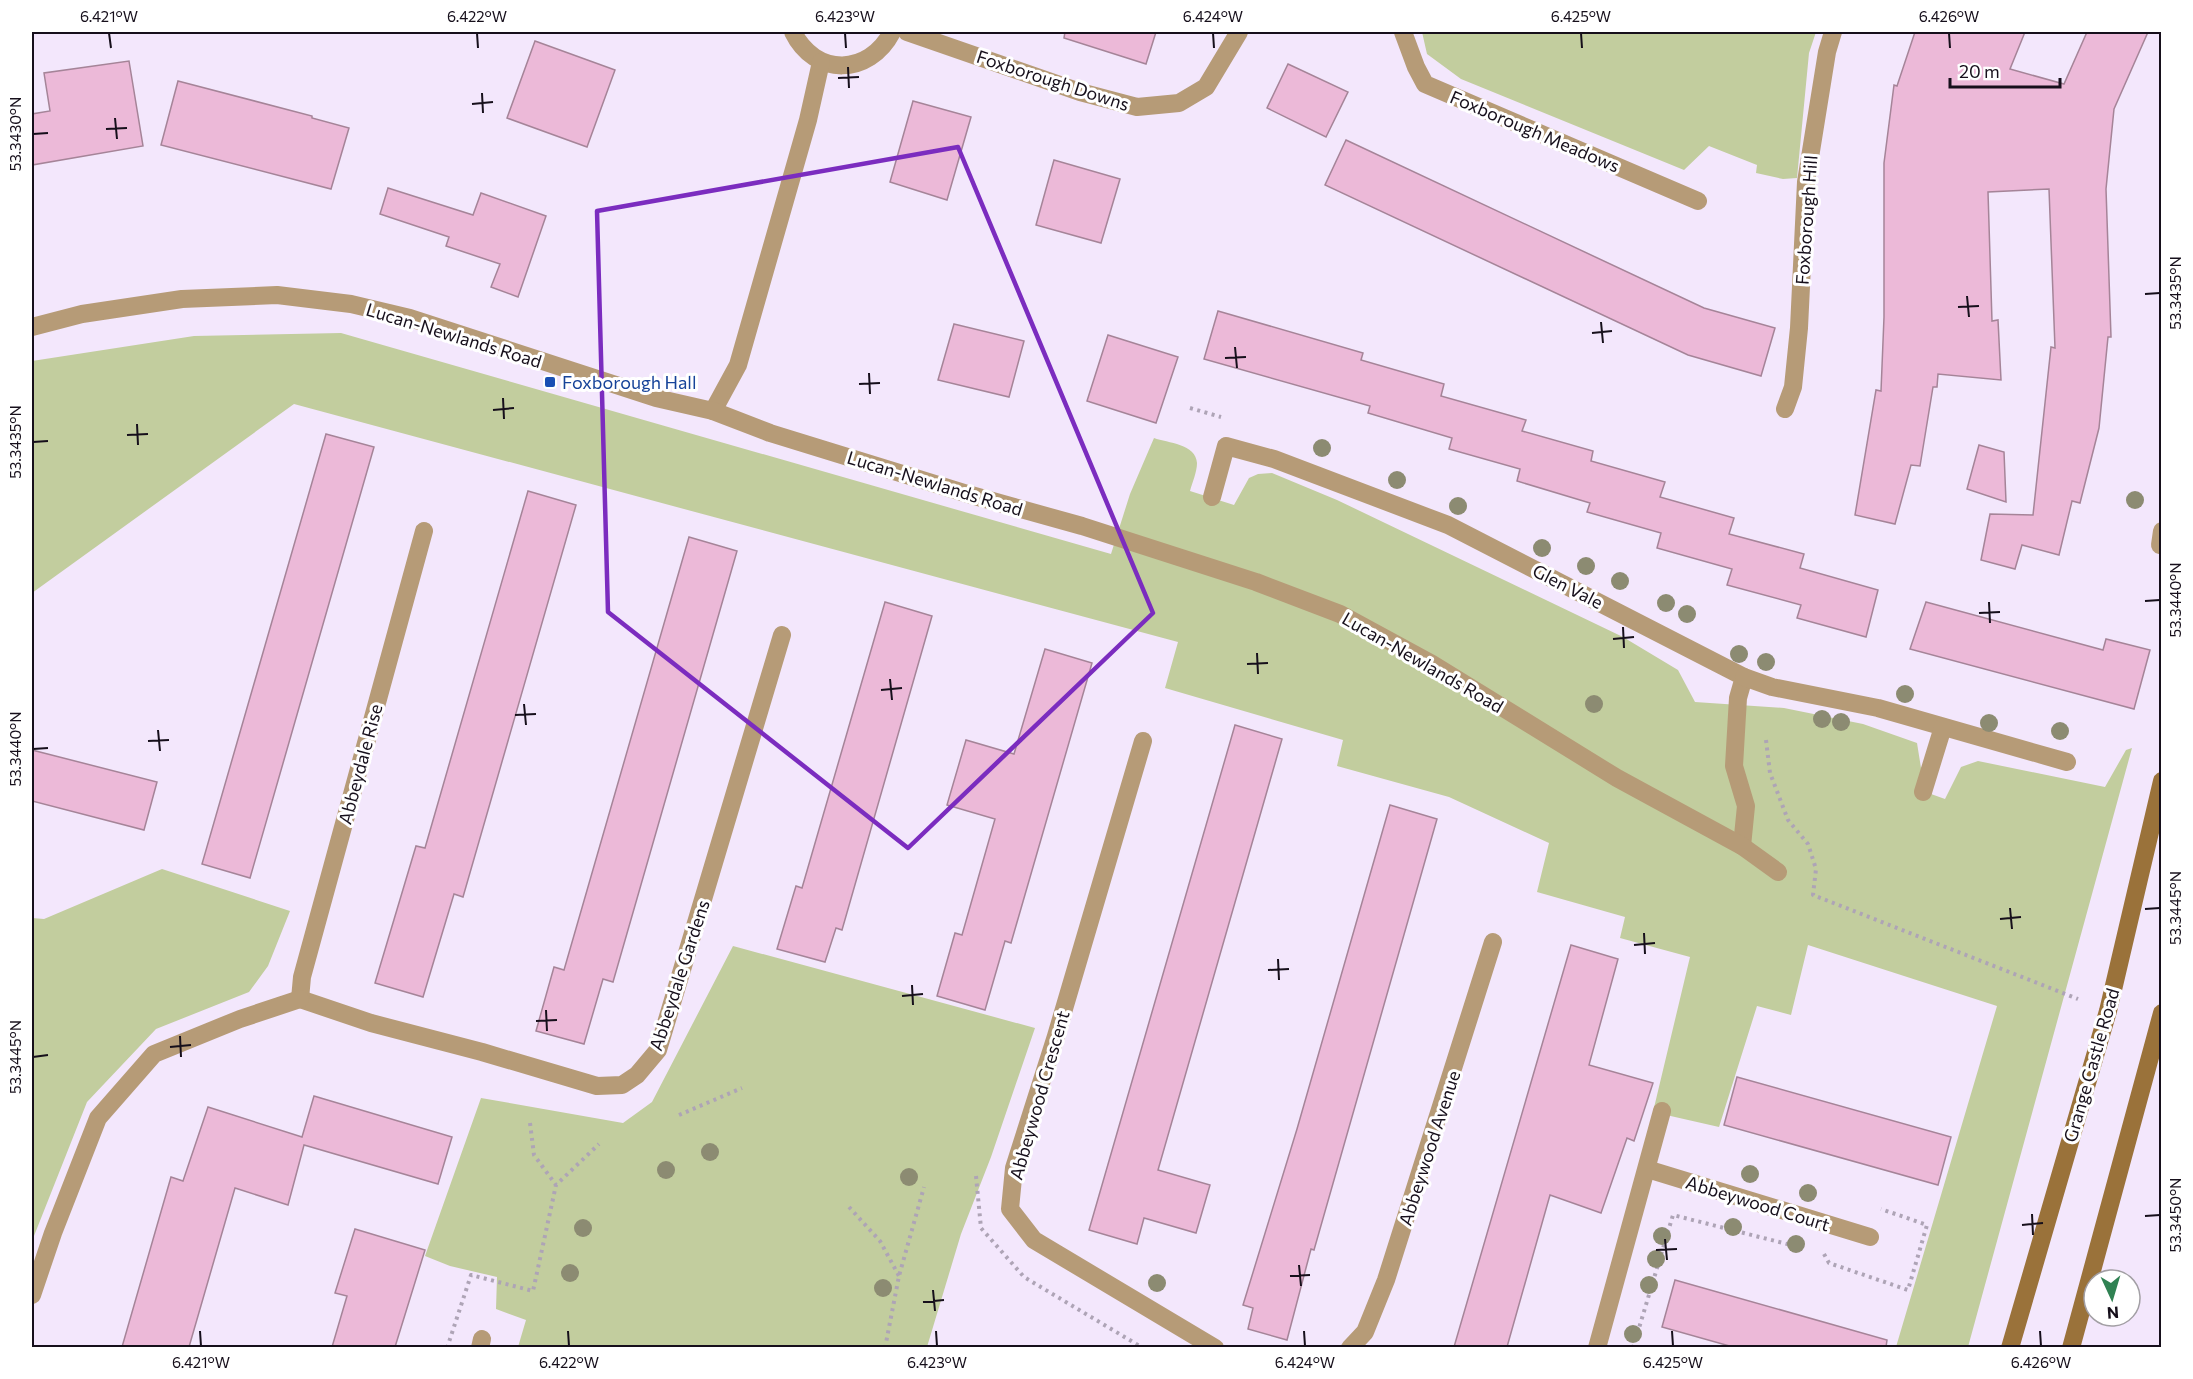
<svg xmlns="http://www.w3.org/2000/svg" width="2193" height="1379" font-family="Commissioner,sans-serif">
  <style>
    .green { fill: #c2cd9e }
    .building { fill: #ecb9d8; stroke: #a58498; stroke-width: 1.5 }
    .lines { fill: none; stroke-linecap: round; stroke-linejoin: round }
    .path { stroke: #aea4b6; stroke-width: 4; stroke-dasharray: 3 4.5; stroke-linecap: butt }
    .minor { stroke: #b69b77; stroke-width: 18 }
    .tertiary { stroke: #b69b77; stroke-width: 18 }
    .secondary { stroke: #9a723a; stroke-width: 18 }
    .tree { fill: #8c8b72 }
    .marked { fill: none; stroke: #7b2cbf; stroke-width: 4.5; stroke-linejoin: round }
    .ticks { fill: none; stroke: #160f1b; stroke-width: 2 }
    .transit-dot { fill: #1a4fb4; stroke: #fff; stroke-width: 2 }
    .labels { text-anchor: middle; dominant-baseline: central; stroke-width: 6; stroke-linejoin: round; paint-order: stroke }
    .street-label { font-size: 18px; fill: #160f1b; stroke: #fff }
    .transit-label { font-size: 18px; fill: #164399; stroke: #fff; text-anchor: start }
    .neatline { fill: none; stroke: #160f1b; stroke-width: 2 }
    .ticks-label { font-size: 15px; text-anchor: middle; fill: #160f1b }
  </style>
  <rect width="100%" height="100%" fill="#f3e7fc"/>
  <g class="green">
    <path d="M 1422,32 L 1816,32 L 1809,53 L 1797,178 L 1783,179 L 1756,173 L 1757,165 L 1709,146 L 1684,170 L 1461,79 L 1427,54 Z"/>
    <path d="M 341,333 L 1111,554 L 1130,494 L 1154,438 C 1168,443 1196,444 1197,463 C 1197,472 1192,483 1190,491 L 1234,505 L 1249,478 L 1258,474 L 1272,473 L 1337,500 L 1623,637 L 1678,670 L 1695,702 L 1784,708 L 1863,724 L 1917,743 L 1922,774 L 1917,789 L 1945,799 L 1961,767 L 1978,761 L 2105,787 L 2126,750 L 2132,748 L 1968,1347 L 1896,1347 L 1997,1006 L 1808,945 L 1791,1015 L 1757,1006 L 1719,1127 L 1653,1112 L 1690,957 L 1620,938 L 1625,917 L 1537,892 L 1549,843 L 1449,797 L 1337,766 L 1343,740 L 1165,688 L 1178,642 L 294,404 L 32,593 L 32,361 L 194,336 Z"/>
    <path d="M 162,869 L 290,911 L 268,966 L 249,992 L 156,1029 L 87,1102 L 32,1241 L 32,918 L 44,919 Z"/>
    <path d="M 733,946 L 1035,1028 L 991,1157 L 961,1234 L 927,1347 L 518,1347 L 526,1320 L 496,1309 L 497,1277 L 450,1266 L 425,1256 L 481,1098 L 623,1123 L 652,1102 Z"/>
  </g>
  <g class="building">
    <path d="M 1065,32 L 1156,32 L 1146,64 L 1064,38 Z"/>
    <path d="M 1915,32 L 2025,32 L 2010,69 L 2064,84 L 2087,32 L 2148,32 L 2114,109 L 2106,189 L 2111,337 L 2108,337 L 2099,428 L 2080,503 L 2072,501 L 2059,555 L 2022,545 L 2015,569 L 1981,560 L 1990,514 L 2033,515 L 2051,347 L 2055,348 L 2049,189 L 1988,192 L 1992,321 L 1998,320 L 2001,380 L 1938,374 L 1937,387 L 1933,387 L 1920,466 L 1911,465 L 1895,524 L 1855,515 L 1876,390 L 1881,391 L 1884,317 L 1884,163 L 1894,85 L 1897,86 Z"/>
    <path d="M 535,41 L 615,70 L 587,147 L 507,118 Z"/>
    <path d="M 129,61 L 143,146 L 32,165 L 32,114 L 50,111 L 44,73 Z"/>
    <path d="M 1288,64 L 1348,92 L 1326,137 L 1267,108 Z"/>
    <path d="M 178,81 L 312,116 L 312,118 L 349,128 L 331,189 L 161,145 Z"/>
    <path d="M 913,101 L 971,117 L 947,200 L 890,182 Z"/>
    <path d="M 1346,140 L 1704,308 L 1775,328 L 1761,376 L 1688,355 L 1325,185 Z"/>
    <path d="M 1054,160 L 1120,179 L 1101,243 L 1036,225 Z"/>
    <path d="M 388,188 L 473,215 L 481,193 L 546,216 L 518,297 L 491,287 L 500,264 L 446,246 L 449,237 L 380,214 Z"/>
    <path d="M 1218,311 L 1363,353 L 1361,360 L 1444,384 L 1441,396 L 1526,420 L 1522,431 L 1593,451 L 1591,461 L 1665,482 L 1660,497 L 1734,518 L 1729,534 L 1804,554 L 1800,568 L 1878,590 L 1866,637 L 1797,618 L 1801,605 L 1727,585 L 1732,569 L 1657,548 L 1661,533 L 1587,512 L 1590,503 L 1517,481 L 1520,469 L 1449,449 L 1452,438 L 1368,413 L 1370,406 L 1204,359 Z"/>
    <path d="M 954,324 L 1024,341 L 1009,397 L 938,380 Z"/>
    <path d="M 1108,335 L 1178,357 L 1156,423 L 1087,401 Z"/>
    <path d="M 326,434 L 374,447 L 250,878 L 202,864 Z"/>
    <path d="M 1979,445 L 2004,452 L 2006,502 L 1967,489 Z"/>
    <path d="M 528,491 L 576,505 L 463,897 L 454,894 L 423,997 L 375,983 L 416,846 L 425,848 Z"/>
    <path d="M 689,537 L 737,551 L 613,982 L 603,979 L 584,1044 L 536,1031 L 554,967 L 564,970 Z"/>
    <path d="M 885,602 L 932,616 L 842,930 L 836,928 L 825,962 L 777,949 L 796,886 L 802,888 Z"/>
    <path d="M 1926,602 L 2103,650 L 2106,639 L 2150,650 L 2134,709 L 1910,649 Z"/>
    <path d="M 1045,649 L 1092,663 L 1011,943 L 1005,941 L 985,1010 L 937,996 L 955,933 L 962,935 L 995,819 L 947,805 L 966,740 L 1014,754 Z"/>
    <path d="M 1235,725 L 1282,739 L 1158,1170 L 1210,1185 L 1196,1233 L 1144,1218 L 1137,1244 L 1089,1230 Z"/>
    <path d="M 32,750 L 157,782 L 144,830 L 32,801 Z"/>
    <path d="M 1390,805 L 1437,819 L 1314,1250 L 1311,1249 L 1287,1340 L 1248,1329 L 1253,1308 L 1243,1305 L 1297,1129 Z"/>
    <path d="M 1571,945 L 1618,959 L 1589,1065 L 1653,1083 L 1634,1141 L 1627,1138 L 1601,1213 L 1550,1195 L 1507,1347 L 1454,1347 Z"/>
    <path d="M 1737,1077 L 1951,1137 L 1938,1185 L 1724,1125 Z"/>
    <path d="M 314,1096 L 452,1137 L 438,1184 L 304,1145 L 288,1205 L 235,1188 L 189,1347 L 122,1347 L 171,1177 L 183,1181 L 208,1107 L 302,1137 Z"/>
    <path d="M 355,1229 L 425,1250 L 395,1347 L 332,1347 L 347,1296 L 335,1293 Z"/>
    <path d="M 1675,1280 L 1887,1340 L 1886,1347 L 1733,1347 L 1662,1327 Z"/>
  </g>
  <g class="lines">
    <g class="path">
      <path d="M 1190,408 L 1221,417"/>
      <path d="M 1766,740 L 1770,773 L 1788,820 L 1808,844 L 1816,869 L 1813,895 L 2078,999"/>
      <path d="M 679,1115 L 742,1088"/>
      <path d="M 530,1123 L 534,1155 L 556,1185"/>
      <path d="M 976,1176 L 981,1228 L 1024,1277 L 1143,1348"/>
      <path d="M 849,1207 L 880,1241 L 899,1276"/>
      <path d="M 1824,1254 L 1829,1263 L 1908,1290 L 1927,1225 L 1881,1209"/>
      <path d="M 447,1348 L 471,1275 L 533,1291 L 556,1185 L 599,1144"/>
      <path d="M 885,1348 L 899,1276 L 924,1187"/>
      <path d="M 1633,1348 L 1673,1215 L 1791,1245"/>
    </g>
    <g class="minor">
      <path d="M 793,32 C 815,77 869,76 892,32"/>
      <path d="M 907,32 L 1080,92 L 1137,107 L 1179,103 L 1206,87 L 1239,32"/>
      <path d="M 1403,32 L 1416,67 L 1425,84 L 1698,201"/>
      <path d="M 1785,409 L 1793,387 L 1799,328 L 1806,182 L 1827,52 L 1833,32"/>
      <path d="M 713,411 L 738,365 L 808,120 L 821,62"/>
      <path d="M 1212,497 L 1226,446 L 1274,459 L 1448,525 L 1744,677 L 1738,698 L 1734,766 L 1746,806 L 1742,846"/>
      <path d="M 2160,545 L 2162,531"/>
      <path d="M 1744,677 L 1772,687 L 1878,708 L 2067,762"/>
      <path d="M 1143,741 L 1056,1036 L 1014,1168 L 1010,1209 L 1034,1240 L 1215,1348"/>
      <path d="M 1923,792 L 1943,727"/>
      <path d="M 300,999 L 371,1023 L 482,1052 L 597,1086 L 622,1085 L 637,1075 L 658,1050 L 782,635"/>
      <path d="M 300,999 L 302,977 L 424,531"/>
      <path d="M 1647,1169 L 1870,1237"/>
      <path d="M 32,1295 L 53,1233 L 98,1118 L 154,1054 L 240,1019 L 300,999"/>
      <path d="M 480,1348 L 482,1339"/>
      <path d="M 1350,1348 L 1365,1332 L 1386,1280 L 1493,942"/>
      <path d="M 1597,1348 L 1662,1111"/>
    </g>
    <path class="tertiary" d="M 32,327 L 82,314 L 182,299 L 277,295 L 351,304 L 410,318 L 656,398 L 713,411 L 770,433 L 971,495 L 1082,526 L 1256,582 L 1340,614 L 1432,664 L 1617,778 L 1742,846 L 1778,872"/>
    <g class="secondary">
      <path d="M 2010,1348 L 2108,1011 L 2162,781"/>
      <path d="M 2071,1348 L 2162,1013"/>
    </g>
  </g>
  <g class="tree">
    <circle cx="1322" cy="448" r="9"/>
    <circle cx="1397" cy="480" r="9"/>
    <circle cx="2135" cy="500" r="9"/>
    <circle cx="1458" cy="506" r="9"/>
    <circle cx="1542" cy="548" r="9"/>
    <circle cx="1586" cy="566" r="9"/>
    <circle cx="1620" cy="581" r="9"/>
    <circle cx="1666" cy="603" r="9"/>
    <circle cx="1687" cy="614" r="9"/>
    <circle cx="1739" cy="654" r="9"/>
    <circle cx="1766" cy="662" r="9"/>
    <circle cx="1905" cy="694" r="9"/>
    <circle cx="1594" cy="704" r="9"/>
    <circle cx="1822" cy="719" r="9"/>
    <circle cx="1841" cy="722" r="9"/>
    <circle cx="1989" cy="723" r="9"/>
    <circle cx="2060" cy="731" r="9"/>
    <circle cx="710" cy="1152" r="9"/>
    <circle cx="666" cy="1170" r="9"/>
    <circle cx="1750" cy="1174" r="9"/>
    <circle cx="909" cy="1177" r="9"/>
    <circle cx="1808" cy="1193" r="9"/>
    <circle cx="1733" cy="1227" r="9"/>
    <circle cx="583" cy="1228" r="9"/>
    <circle cx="1662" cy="1236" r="9"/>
    <circle cx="1796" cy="1244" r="9"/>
    <circle cx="1656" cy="1259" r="9"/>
    <circle cx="570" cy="1273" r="9"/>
    <circle cx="1157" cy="1283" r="9"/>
    <circle cx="1649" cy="1285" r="9"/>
    <circle cx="883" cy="1288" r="9"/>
    <circle cx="1633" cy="1334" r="9"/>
  </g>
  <path class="marked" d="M 958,147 L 1153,613 L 908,848 L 608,612 L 597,211 Z"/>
  <path class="ticks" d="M 109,33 L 111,48M 477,33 L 478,48M 845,33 L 846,48M 1213,33 L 1214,48M 1581,33 L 1582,48M 1949,33 L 1950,48M 848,67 L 849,88M 838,78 L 859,77M 482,93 L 483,113M 472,104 L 493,102M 115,118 L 117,139M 106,129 L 127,128M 33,134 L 48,133M 2145,294 L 2160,293M 1967,296 L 1969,317M 1958,307 L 1979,306M 1601,322 L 1603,343M 1592,333 L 1612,331M 1235,347 L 1237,368M 1225,358 L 1246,357M 869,373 L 870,394M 859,384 L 880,383M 503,398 L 504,419M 493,410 L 514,408M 137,424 L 138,445M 127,435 L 148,434M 33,442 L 48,441M 2145,601 L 2160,600M 1989,602 L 1990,623M 1979,613 L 2000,612M 1623,627 L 1624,648M 1613,639 L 1634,637M 1257,653 L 1258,674M 1247,664 L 1268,663M 890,679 L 892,700M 881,690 L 902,688M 524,704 L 526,725M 515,715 L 536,714M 158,730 L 160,751M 148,741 L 169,740M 33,749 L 48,748M 2010,908 L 2012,929M 2145,909 L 2160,908M 2000,919 L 2021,917M 1644,933 L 1645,954M 1634,945 L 1655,943M 1278,959 L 1279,980M 1268,970 L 1289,969M 912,985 L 913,1005M 902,996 L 923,994M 546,1010 L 547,1031M 536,1021 L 557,1020M 180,1036 L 181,1057M 170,1047 L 191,1045M 33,1057 L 48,1055M 2032,1214 L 2033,1235M 2145,1216 L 2160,1215M 2022,1225 L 2043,1223M 1665,1239 L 1667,1260M 1656,1250 L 1677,1249M 1299,1265 L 1301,1286M 1290,1276 L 1310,1275M 933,1290 L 935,1311M 923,1302 L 944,1300M 200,1331 L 201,1346M 568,1331 L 569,1346M 936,1331 L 937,1346M 1304,1331 L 1305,1346M 1672,1331 L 1673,1346M 2040,1331 L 2041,1346"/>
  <rect class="transit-dot" x="544" y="376" width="12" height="12" rx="3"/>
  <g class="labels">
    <g class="street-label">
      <text transform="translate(1053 80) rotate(18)">Foxborough Downs</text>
      <text transform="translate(1535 131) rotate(23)">Foxborough Meadows</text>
      <text transform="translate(1806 220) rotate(-86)">Foxborough Hill</text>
      <text transform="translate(454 335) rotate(17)">Lucan-Newlands Road</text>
      <text transform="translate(935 483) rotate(17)">Lucan-Newlands Road</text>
      <text transform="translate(1568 586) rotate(27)">Glen Vale</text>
      <text transform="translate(1423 662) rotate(30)">Lucan-Newlands Road</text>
      <text transform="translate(360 764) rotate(-75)">Abbeydale Rise</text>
      <text transform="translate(679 975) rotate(-72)">Abbeydale Gardens</text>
      <text transform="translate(2091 1065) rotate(-74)">Grange Castle Road</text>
      <text transform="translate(1039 1095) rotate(-74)">Abbeywood Crescent</text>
      <text transform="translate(1429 1148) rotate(-72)">Abbeywood Avenue</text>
      <text transform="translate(1758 1203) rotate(17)">Abbeywood Court</text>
    </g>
    <g class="transit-label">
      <text x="562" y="382">Foxborough Hall</text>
    </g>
  </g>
  <rect width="2193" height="1379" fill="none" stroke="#ffffff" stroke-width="66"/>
  <g transform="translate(2112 1298) rotate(176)"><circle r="28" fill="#ffffff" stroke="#a29fa4" stroke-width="1.5"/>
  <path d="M0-4.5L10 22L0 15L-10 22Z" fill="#308253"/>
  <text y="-9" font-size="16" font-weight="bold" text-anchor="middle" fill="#160f1b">N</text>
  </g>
  <path d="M1950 78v9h110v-9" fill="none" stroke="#160f1b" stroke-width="3"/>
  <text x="1959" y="78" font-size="18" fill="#160f1b" stroke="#ffffff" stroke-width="4.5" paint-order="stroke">20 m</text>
  <rect x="33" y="33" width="2127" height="1313" class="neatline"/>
  <g class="ticks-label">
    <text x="109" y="22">6.421°W</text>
    <text x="477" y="22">6.422°W</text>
    <text x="845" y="22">6.423°W</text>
    <text x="1213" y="22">6.424°W</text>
    <text x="1581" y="22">6.425°W</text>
    <text x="1949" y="22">6.426°W</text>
    <text transform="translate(16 134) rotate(-90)" y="5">53.3430°N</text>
    <text transform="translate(2176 293) rotate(-90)" y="5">53.3435°N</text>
    <text transform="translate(16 442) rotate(-90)" y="5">53.3435°N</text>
    <text transform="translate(2176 600) rotate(-90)" y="5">53.3440°N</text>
    <text transform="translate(16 749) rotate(-90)" y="5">53.3440°N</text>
    <text transform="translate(2176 908) rotate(-90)" y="5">53.3445°N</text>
    <text transform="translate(16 1057) rotate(-90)" y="5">53.3445°N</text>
    <text transform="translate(2176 1215) rotate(-90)" y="5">53.3450°N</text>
    <text x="201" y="1368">6.421°W</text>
    <text x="569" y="1368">6.422°W</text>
    <text x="937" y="1368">6.423°W</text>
    <text x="1305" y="1368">6.424°W</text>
    <text x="1673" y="1368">6.425°W</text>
    <text x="2041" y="1368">6.426°W</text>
  </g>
</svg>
